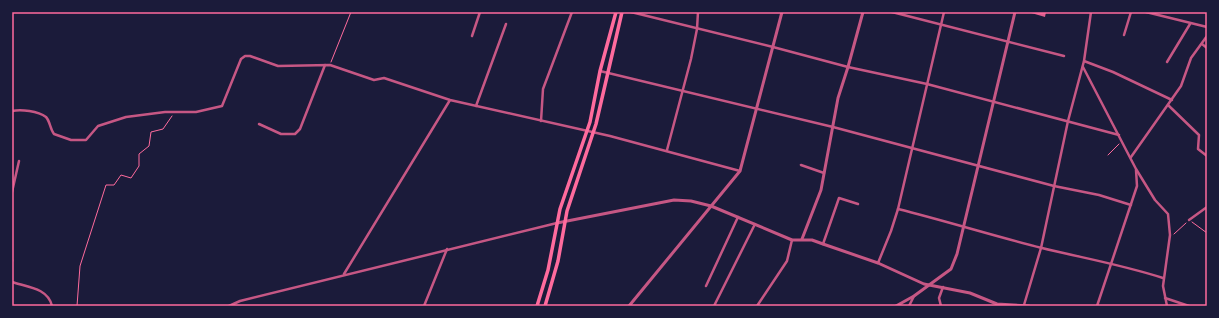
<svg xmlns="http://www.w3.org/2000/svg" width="1219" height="318" font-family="Lato,sans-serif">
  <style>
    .building { fill: #dd5f8e }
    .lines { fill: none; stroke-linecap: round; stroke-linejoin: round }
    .path { stroke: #ff6b9d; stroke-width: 1 }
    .minor { stroke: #c65784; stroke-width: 2.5 }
    .tertiary { stroke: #c65784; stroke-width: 3 }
    .secondary { stroke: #ff6b9d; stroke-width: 3.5 }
    .neatline { fill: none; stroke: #ff6b9d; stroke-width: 1.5 }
  </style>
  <rect width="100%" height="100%" fill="#1b1b3a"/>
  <path class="building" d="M 1028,12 L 1046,12 L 1045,17 Z"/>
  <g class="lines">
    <g class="path">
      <path d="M 331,62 L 351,12"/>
      <path d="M 1108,155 L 1119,144"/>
      <path d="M 1192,222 L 1207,233"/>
      <path d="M 1174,234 L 1186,223"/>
      <path d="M 77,306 L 80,266 L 106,185 L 114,185 L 121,175 L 131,178 L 139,166 L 139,154 L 149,146 L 151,132 L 163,129 L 172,116"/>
    </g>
    <g class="minor">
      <path d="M 631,12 L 773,47 L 848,67 L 927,84 L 1119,135"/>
      <path d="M 892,12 L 1064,56"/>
      <path d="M 1146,12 L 1207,27"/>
      <path d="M 1124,35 L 1131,12"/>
      <path d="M 472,36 L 480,12"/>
      <path d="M 1202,44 L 1207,48"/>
      <path d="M 1084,61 L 1113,72 L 1172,100"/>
      <path d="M 1167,62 L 1190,24"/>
      <path d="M 1083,67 L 1136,169 L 1155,200 L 1168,214 L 1170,235 L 1163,286 L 1167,306"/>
      <path d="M 600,71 L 833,127 L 1054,186 L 1099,195 L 1131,205"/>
      <path d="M 1168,105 L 1199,135 L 1198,149 L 1207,156"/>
      <path d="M 476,106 L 506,24"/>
      <path d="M 12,111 C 21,109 38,111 46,117 C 50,121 50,129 54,134 L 71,140 L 86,140 L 98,126 L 126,117 L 165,112 L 196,112 L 222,106 L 241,59 L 245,56 L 250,56 L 278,66 L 330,65 L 374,80 L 384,78 L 450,100 L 610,136 L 740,171"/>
      <path d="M 541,121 L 543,89 L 572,12"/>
      <path d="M 259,124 L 281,134 L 295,134 L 300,129 L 325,65"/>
      <path d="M 667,150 L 691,59 L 697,29 L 698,12"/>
      <path d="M 1131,157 L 1181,86 L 1191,58 L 1207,36"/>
      <path d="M 801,165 L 824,173"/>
      <path d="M 12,192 L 19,161"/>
      <path d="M 898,209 C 946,221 994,236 1042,248 C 1083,258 1123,265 1163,278"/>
      <path d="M 1189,220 L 1207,207"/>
      <path d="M 823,244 L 839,198 L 858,204"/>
      <path d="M 12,260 L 12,261"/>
      <path d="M 878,263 L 891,231 L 898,209 L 944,12"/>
      <path d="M 344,274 L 450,100"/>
      <path d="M 12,282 C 27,287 48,288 52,306"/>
      <path d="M 706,286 L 738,217"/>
      <path d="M 1165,298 L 1189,306"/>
      <path d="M 1024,305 L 1041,248 L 1068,121 L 1084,61 L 1091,12"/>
      <path d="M 229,306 L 240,301 L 557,223"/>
      <path d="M 424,306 L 447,249"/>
      <path d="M 714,306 L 755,224"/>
      <path d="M 757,306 L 787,261 L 792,240"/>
      <path d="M 909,306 L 914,296"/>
      <path d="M 941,306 L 939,298 L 943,287"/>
      <path d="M 1097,306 L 1137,186 L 1136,170"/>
    </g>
    <g class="tertiary">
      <path d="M 557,223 L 674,200 L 691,201 L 711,206 L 792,240 L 812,240 L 823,244 L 878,263 L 924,284 L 970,293 L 997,304 L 1029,306"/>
      <path d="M 802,239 L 821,190 L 838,98 L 848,67 L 863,12"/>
      <path d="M 629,306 L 740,171 L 782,12"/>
      <path d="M 896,306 L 914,296 L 951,269 L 957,254 L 1015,12"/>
    </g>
    <g class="secondary">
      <path d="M 537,306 L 548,270 L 560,209 L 590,122 L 600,71 L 616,12"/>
      <path d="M 545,306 L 558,261 L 567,211 L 596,124 L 622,12"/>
    </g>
  </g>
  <rect width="1219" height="318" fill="none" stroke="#1b1b3a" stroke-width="26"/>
  <rect x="13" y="13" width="1193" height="292" class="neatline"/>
</svg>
